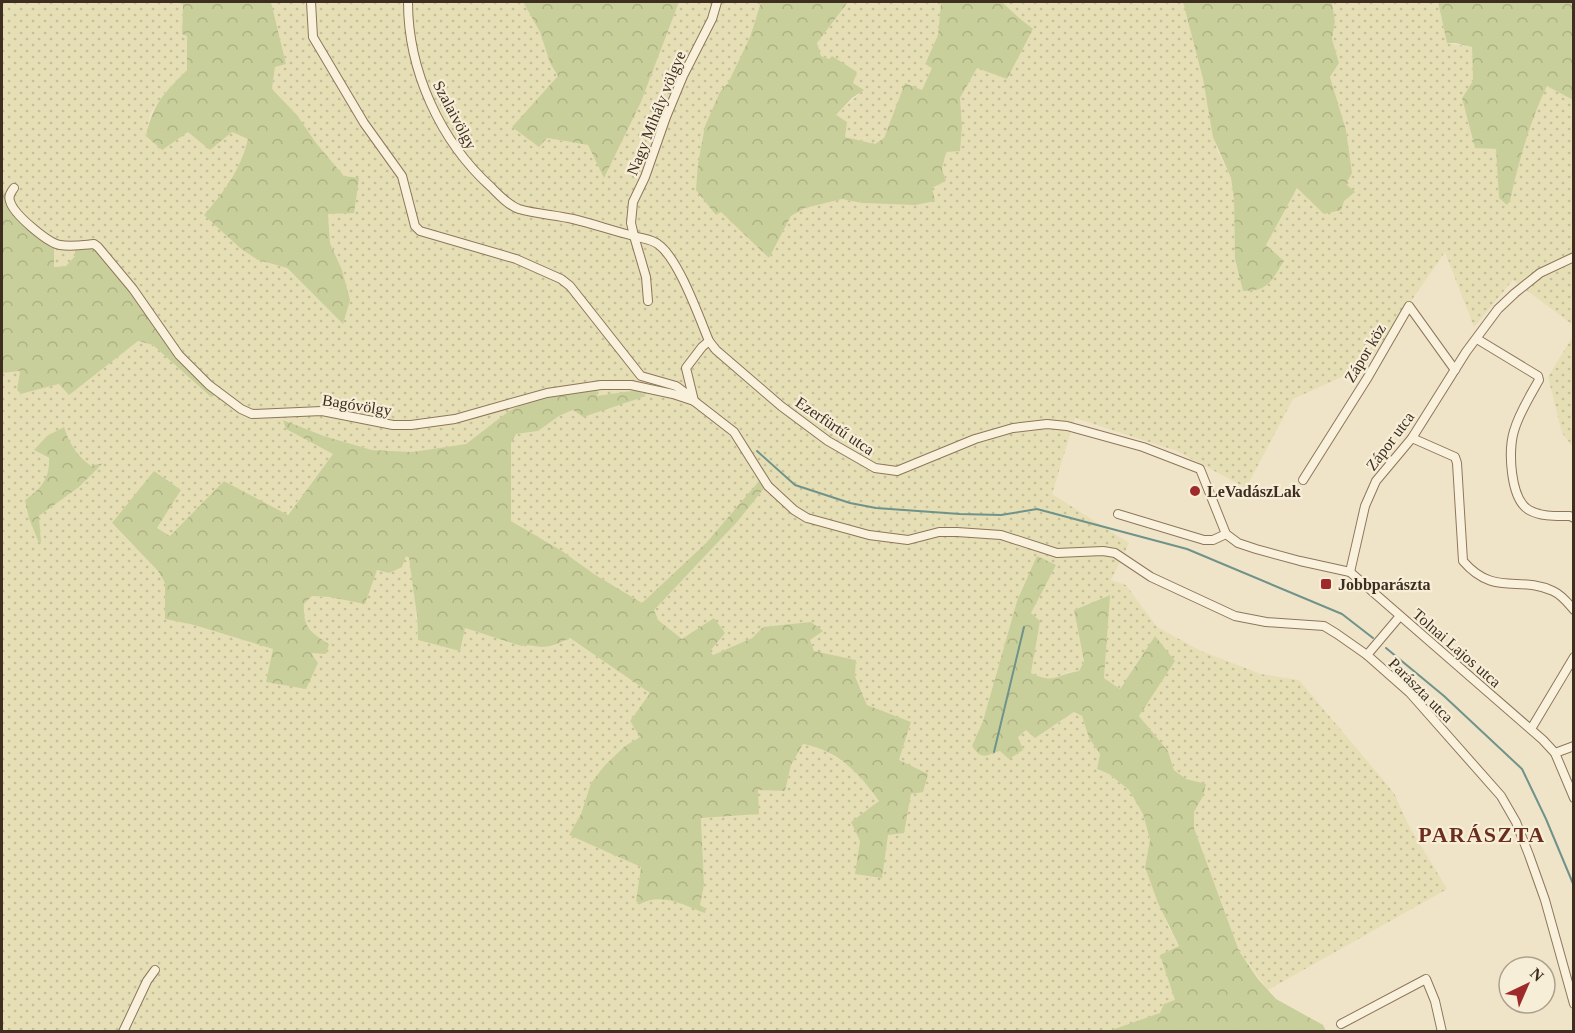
<svg xmlns="http://www.w3.org/2000/svg" width="1575" height="1033" font-family="'Times New Roman',serif">
  <style>
    .farmland { fill: url(#farmland-dots); fill-rule: evenodd }
    .forest { fill: url(#forest-crowns) }
    .lines { fill: none; stroke-linecap: round; stroke-linejoin: round }
    .stream { stroke: #6f938a; stroke-width: 2 }
    .street-casing { stroke: #8d765c; stroke-width: 10 }
    .street { stroke: #faf1dc; stroke-width: 8 }
    .poi-dot { fill: #9e2a2b; stroke: #f7eed8; stroke-width: 2 }
    .labels { text-anchor: middle; dominant-baseline: central; stroke-width: 4.5; stroke-linejoin: round; paint-order: stroke }
    .street-label { font-size: 16px; fill: #3d2e20; stroke: #f7eed8 }
    .poi-label { font-size: 16px; font-weight: bold; fill: #3d2e20; stroke: #f7eed8; text-anchor: start }
    .district-label { font-size: 22px; font-weight: bold; letter-spacing: 1.5px; fill: #6b2e1e; stroke: #f7eed8 }
  </style>
  <defs>
    <pattern id="farmland-dots" width="8" height="8" patternUnits="userSpaceOnUse" patternTransform="scale(1.5)"><rect width="8" height="8" fill="#e6deb5"/><path d="M2 2h.1M6 6h.1" fill="none" stroke="#c6bf9b" stroke-width="1.8" stroke-linecap="round"/></pattern>
    <pattern id="forest-crowns" width="20" height="18" patternUnits="userSpaceOnUse" patternTransform="scale(1.5)"><rect width="20" height="18" fill="#c9cf9b"/><path d="M2 6a3 3 0 1 1 6 0M12 15a3 3 0 1 1 6 0" fill="none" stroke="#aeb285"/></pattern>
  </defs>
  <rect width="100%" height="100%" fill="#f0e4c8"/>
  <g class="farmland">
    <path d="M 2,2 L 172,2 L 183,4 L 182,34 L 187,36 L 187,70 L 166,91 L 150,114 L 146,136 L 188,132 L 232,132 L 249,139 L 244,156 L 225,191 L 204,215 L 258,260 L 286,268 L 343,324 L 345,283 L 342,270 L 330,243 L 328,214 L 344,176 L 316,143 L 297,115 L 272,89 L 275,67 L 286,64 L 271,2 L 523,2 L 540,32 L 550,63 L 558,76 L 546,138 L 588,145 L 604,177 L 641,102 L 679,2 L 761,2 L 750,37 L 728,83 L 720,93 L 717,215 L 721,211 L 769,258 L 791,216 L 805,208 L 842,199 L 862,203 L 915,205 L 932,188 L 946,181 L 942,169 L 946,151 L 962,125 L 960,98 L 977,67 L 1007,79 L 1018,17 L 1002,2 L 1183,2 L 1203,79 L 1217,150 L 1231,178 L 1234,199 L 1235,259 L 1244,291 L 1283,261 L 1266,245 L 1297,188 L 1346,184 L 1350,176 L 1346,130 L 1330,77 L 1339,63 L 1332,39 L 1335,22 L 1332,2 L 1438,2 L 1447,43 L 1472,47 L 1473,81 L 1462,98 L 1475,148 L 1496,149 L 1499,198 L 1510,201 L 1523,145 L 1535,110 L 1547,86 L 1573,100 L 1573,325 L 1513,280 L 1474,327 L 1445,252 L 1366,366 L 1293,399 L 1246,488 L 1177,451 L 1075,418 L 1052,494 L 1129,543 L 1111,580 L 1126,585 L 1157,627 L 1201,651 L 1261,674 L 1299,680 L 1394,793 L 1409,826 L 1447,889 L 1268,990 L 1239,951 L 1194,828 L 1194,812 L 1203,796 L 1174,769 L 1168,751 L 1139,716 L 1174,661 L 1167,652 L 1122,684 L 1120,689 L 1104,678 L 1109,595 L 1074,610 L 1084,661 L 1079,671 L 1069,672 L 1054,679 L 1043,679 L 1031,673 L 1034,658 L 1031,613 L 1055,566 L 1017,601 L 983,721 L 972,746 L 994,752 L 1000,751 L 1026,729 L 1054,726 L 1074,712 L 1082,716 L 1089,738 L 1100,754 L 1097,769 L 1109,774 L 1129,790 L 1143,814 L 1150,840 L 1145,867 L 1169,928 L 1179,946 L 1160,955 L 1175,1000 L 1160,1013 L 1109,1032 L 2,1031 L 2,373 L 20,371 L 17,390 L 21,394 L 26,393 L 59,384 L 106,365 L 138,341 L 153,345 L 211,396 L 215,395 L 152,323 L 119,276 L 75,256 L 66,266 L 54,267 L 54,246 L 10,207 L 2,186 ZM 598,390 L 596,396 L 645,396 L 574,410 L 559,416 L 538,431 L 516,434 L 511,443 L 511,521 L 562,551 L 594,574 L 642,603 L 706,543 L 760,481 L 737,522 L 653,610 L 658,620 L 682,639 L 713,655 L 752,638 L 763,627 L 810,640 L 814,651 L 856,660 L 855,675 L 867,705 L 911,723 L 899,760 L 888,834 L 856,874 L 860,841 L 857,833 L 880,802 L 863,778 L 852,768 L 831,754 L 816,747 L 803,744 L 791,765 L 785,791 L 758,790 L 701,818 L 704,885 L 700,905 L 705,912 L 667,899 L 651,898 L 636,901 L 641,867 L 569,835 L 581,814 L 591,783 L 605,765 L 625,746 L 640,737 L 630,721 L 650,693 L 570,638 L 554,646 L 538,647 L 530,644 L 521,646 L 465,628 L 418,640 L 414,585 L 409,558 L 406,555 L 330,597 L 312,596 L 304,604 L 303,616 L 309,631 L 329,644 L 311,652 L 266,682 L 274,649 L 194,625 L 165,619 L 165,583 L 158,571 L 112,524 L 181,490 L 157,528 L 170,537 L 224,481 L 287,515 L 333,454 L 286,429 L 284,420 L 324,436 L 372,450 L 412,452 L 466,444 L 484,431 ZM 63,427 L 68,440 L 81,459 L 91,466 L 102,463 L 79,487 L 39,516 L 41,542 L 25,500 L 38,491 L 50,472 L 49,459 L 34,450 Z"/>
    <path d="M 848,2 L 941,2 L 938,35 L 925,63 L 933,68 L 922,90 L 905,84 L 884,138 L 875,144 L 845,137 L 836,115 L 863,90 L 853,83 L 829,59 L 820,56 L 817,43 Z"/>
    <path d="M 1573,336 L 1572,347 L 1573,447 L 1562,433 L 1548,377 Z"/>
  </g>
  <g class="forest">
    <path d="M 172,2 L 271,2 L 286,64 L 275,67 L 272,89 L 297,115 L 316,143 L 344,176 L 359,178 L 354,213 L 328,214 L 330,243 L 342,270 L 350,300 L 343,324 L 287,268 L 258,260 L 240,248 L 204,215 C 224,192 241,169 248,139 L 232,132 L 210,150 L 188,132 L 162,150 L 146,136 C 153,103 164,93 187,70 L 187,36 L 182,34 L 183,4 Z"/>
    <path d="M 523,2 L 679,2 L 641,102 L 604,178 L 588,145 L 547,138 L 539,147 L 512,127 L 558,76 L 550,63 L 540,32 Z"/>
    <path d="M 761,2 L 848,2 L 817,43 L 821,56 L 829,59 L 832,56 L 857,72 L 853,83 L 864,90 L 852,98 L 836,115 L 847,122 L 845,137 L 875,144 L 884,138 L 905,83 L 922,90 L 932,68 L 925,64 L 938,35 L 941,2 L 1002,2 L 1018,17 L 1033,29 L 1007,79 L 977,68 L 960,98 L 962,125 L 960,151 L 946,152 L 942,169 L 946,181 L 932,188 L 935,201 L 915,205 L 862,203 L 842,199 L 805,208 L 791,216 L 769,258 L 721,212 L 716,215 L 696,190 L 698,164 L 705,126 L 720,92 L 728,83 L 750,37 Z"/>
    <path d="M 1183,2 L 1332,2 L 1335,22 L 1332,39 L 1339,63 L 1330,77 L 1346,130 L 1352,173 L 1346,184 L 1355,192 L 1344,201 L 1341,210 L 1324,214 L 1297,188 L 1266,245 L 1284,261 C 1271,281 1269,291 1243,291 L 1235,259 L 1234,199 L 1231,178 L 1213,137 L 1203,79 Z"/>
    <path d="M 1438,2 L 1573,2 L 1573,100 L 1547,86 C 1529,123 1519,161 1510,201 L 1507,205 L 1499,198 L 1496,149 L 1475,148 L 1462,98 L 1473,81 L 1472,47 L 1455,43 L 1447,43 Z"/>
    <path d="M 2,186 L 10,207 L 54,246 L 54,267 L 66,266 L 75,256 L 75,249 L 89,248 L 97,250 L 119,276 L 152,323 L 215,395 L 211,397 L 153,345 L 138,341 L 69,395 L 59,384 L 21,394 L 17,390 L 20,371 L 2,373 Z"/>
    <path d="M 598,389 L 597,396 L 638,390 L 646,396 L 583,417 L 573,410 L 559,416 L 538,431 L 516,434 L 511,443 L 511,521 L 562,551 L 594,574 L 642,603 L 706,543 L 760,480 L 765,487 L 737,522 L 654,610 L 658,620 L 682,639 L 714,618 L 725,633 L 710,651 L 713,655 L 752,638 L 763,627 L 811,622 L 823,631 L 810,640 L 814,651 L 856,660 L 855,676 L 867,705 L 911,722 L 899,760 L 928,774 L 923,792 L 911,794 L 904,833 L 888,835 L 882,878 L 855,874 L 860,841 L 851,822 L 879,801 C 859,773 839,751 803,744 L 791,765 L 785,791 L 758,790 L 759,814 L 701,818 L 704,885 L 700,905 L 706,909 L 705,913 C 684,905 661,892 640,904 L 636,901 L 641,867 L 569,835 L 581,814 L 591,783 L 605,765 L 625,746 L 640,737 L 630,721 L 650,693 L 570,638 C 560,643 552,647 541,647 C 533,646 529,644 521,646 L 465,628 L 460,651 L 418,640 L 417,616 L 409,558 L 406,556 L 402,567 L 389,573 L 377,570 L 365,604 L 330,597 L 312,596 L 304,604 C 303,628 310,632 329,644 L 326,654 L 311,653 L 318,663 L 306,689 L 266,682 L 273,649 L 194,625 L 165,619 L 165,583 L 158,571 L 112,523 L 154,471 L 181,490 L 157,528 L 170,536 L 224,481 L 288,515 L 333,454 L 286,429 L 283,420 L 324,436 L 372,450 L 412,452 L 466,444 L 509,411 L 529,401 Z"/>
    <path d="M 64,427 C 69,443 77,456 91,466 L 103,463 L 79,487 L 39,516 L 41,542 L 39,543 L 29,518 L 25,500 C 41,489 50,478 49,458 L 34,450 L 47,436 Z"/>
    <path d="M 1037,556 L 1056,565 L 1031,613 L 1040,621 L 1031,673 C 1056,685 1056,674 1079,671 L 1084,661 L 1074,610 L 1110,595 L 1104,678 L 1120,689 L 1155,636 L 1175,661 L 1139,716 L 1168,751 L 1174,770 L 1186,779 L 1206,784 L 1203,796 L 1194,812 L 1194,828 L 1239,951 L 1258,979 L 1276,999 L 1323,1025 L 1326,1031 L 1109,1031 L 1160,1013 L 1164,1004 L 1175,1000 L 1160,955 L 1179,946 L 1158,903 L 1145,867 L 1150,840 L 1143,814 L 1129,790 L 1109,774 L 1097,769 L 1100,754 L 1089,738 L 1082,716 L 1074,712 L 1035,738 L 1026,730 L 1018,737 L 1023,750 L 1009,759 L 1000,751 C 986,755 982,761 972,746 L 983,721 L 1017,601 Z"/>
  </g>
  <g class="lines">
    <g class="stream">
      <path d="M 757,451 L 795,485 L 850,503 L 876,508 L 960,514 L 1001,515 L 1037,509 L 1187,549 L 1342,614 L 1373,638"/>
      <path d="M 1386,648 L 1444,696 L 1522,769 L 1546,819 L 1574,886"/>
      <path d="M 994,752 L 1024,627"/>
    </g>
    <g class="street-casing">
      <g id="street">
        <path d="M 311,2 L 313,37 L 364,123 L 402,176 L 415,226 L 420,231 L 516,259 L 561,279 L 570,286 L 641,376 L 676,386 L 687,394"/>
        <path d="M 408,2 C 408,70 440,141 491,187 C 499,195 508,205 519,209 C 536,214 555,215 573,219 C 594,224 613,231 634,236 C 643,239 652,239 659,245 C 679,260 699,317 709,341 L 716,350 L 781,406 L 828,441 L 875,468 L 897,471 L 975,439 L 1013,428 L 1047,424 L 1067,426 L 1143,447 L 1200,469 L 1226,534 L 1238,543 L 1256,549 L 1300,561 L 1350,572 L 1543,740 L 1555,753 L 1574,798"/>
        <path d="M 14,188 C 11,192 8,196 10,201 C 13,214 48,243 60,245 C 71,247 83,245 94,244 L 98,247 L 133,289 L 179,355 L 209,385 L 241,409 L 252,414 L 322,411 L 393,425 L 411,425 L 455,419 L 547,393 L 601,385 L 631,385 L 673,394 L 694,401"/>
        <path d="M 648,301 L 646,277 L 634,236 L 631,223 L 633,202 L 645,177 L 666,117 L 683,76 L 712,19 L 717,2"/>
        <path d="M 1477,339 L 1538,376 L 1539,380 C 1530,396 1519,413 1514,431 C 1508,450 1510,499 1529,510 C 1541,517 1557,516 1570,516 L 1574,518"/>
        <path d="M 709,341 L 702,347 L 686,368 L 694,401 L 734,432 L 768,486 L 794,510 L 807,518 L 869,535 L 908,540 L 939,532 L 957,532 L 1001,535 L 1057,553 L 1103,551 L 1115,553 L 1151,577 L 1235,616 L 1266,622 L 1324,626 L 1337,634 L 1367,655 L 1410,693 L 1501,796 L 1516,822 L 1529,855 L 1545,900 L 1574,1004"/>
        <path d="M 1412,438 L 1455,457 L 1457,463 L 1463,561 C 1494,597 1519,575 1553,591 C 1562,595 1568,603 1574,610"/>
        <path d="M 1303,480 L 1368,377 L 1409,306 L 1455,370"/>
        <path d="M 1118,514 L 1204,540 L 1213,540 L 1226,534"/>
        <path d="M 1350,572 L 1365,506 L 1376,481 L 1412,438 L 1466,352 L 1498,309 L 1515,293 L 1540,273 L 1574,257"/>
        <path d="M 1367,655 L 1400,616"/>
        <path d="M 1531,729 L 1574,657"/>
        <path d="M 1555,753 L 1574,746"/>
        <path d="M 1341,1024 L 1426,979 L 1435,1001 L 1442,1032"/>
        <path d="M 123,1032 L 147,981 L 155,970"/>
      </g>
    </g>
    <use href="#street" class="street"/>
  </g>
  <g class="poi-dot">
    <circle cx="1195" cy="491" r="6"/>
    <rect x="1320" y="578" width="12" height="12" rx="3"/>
  </g>
  <g class="labels">
    <g class="street-label">
      <text transform="translate(656 113) rotate(-68)">Nagy Mihály völgye</text>
      <text transform="translate(455 115) rotate(62)">Szalaivölgy</text>
      <text transform="translate(1365 353) rotate(-59)">Zápor köz</text>
      <text transform="translate(357 405) rotate(9)">Bagóvölgy</text>
      <text transform="translate(835 426) rotate(34)">Ezerfürtű utca</text>
      <text transform="translate(1390 441) rotate(-53)">Zápor utca</text>
      <text transform="translate(1457 648) rotate(41)">Tolnai Lajos utca</text>
      <text transform="translate(1421 690) rotate(45)">Parászta utca</text>
    </g>
    <g class="poi-label">
      <text x="1207" y="491">LeVadászLak</text>
      <text x="1338" y="584">Jobbparászta</text>
    </g>
    <g class="district-label">
      <text x="1482" y="834">PARÁSZTA</text>
    </g>
  </g>
  <rect width="1575" height="1033" fill="none" stroke="#3d2e20" stroke-width="6"/>
  <g transform="translate(1527 985) rotate(44)"><circle r="28" fill="#f7eed8" stroke="#ada18e" stroke-width="1.5"/>
  <path d="M0-4.5L10 22L0 15L-10 22Z" fill="#9e2a2b"/>
  <text y="-9" font-size="16" font-weight="bold" text-anchor="middle" fill="#3d2e20">N</text>
  </g>
</svg>
